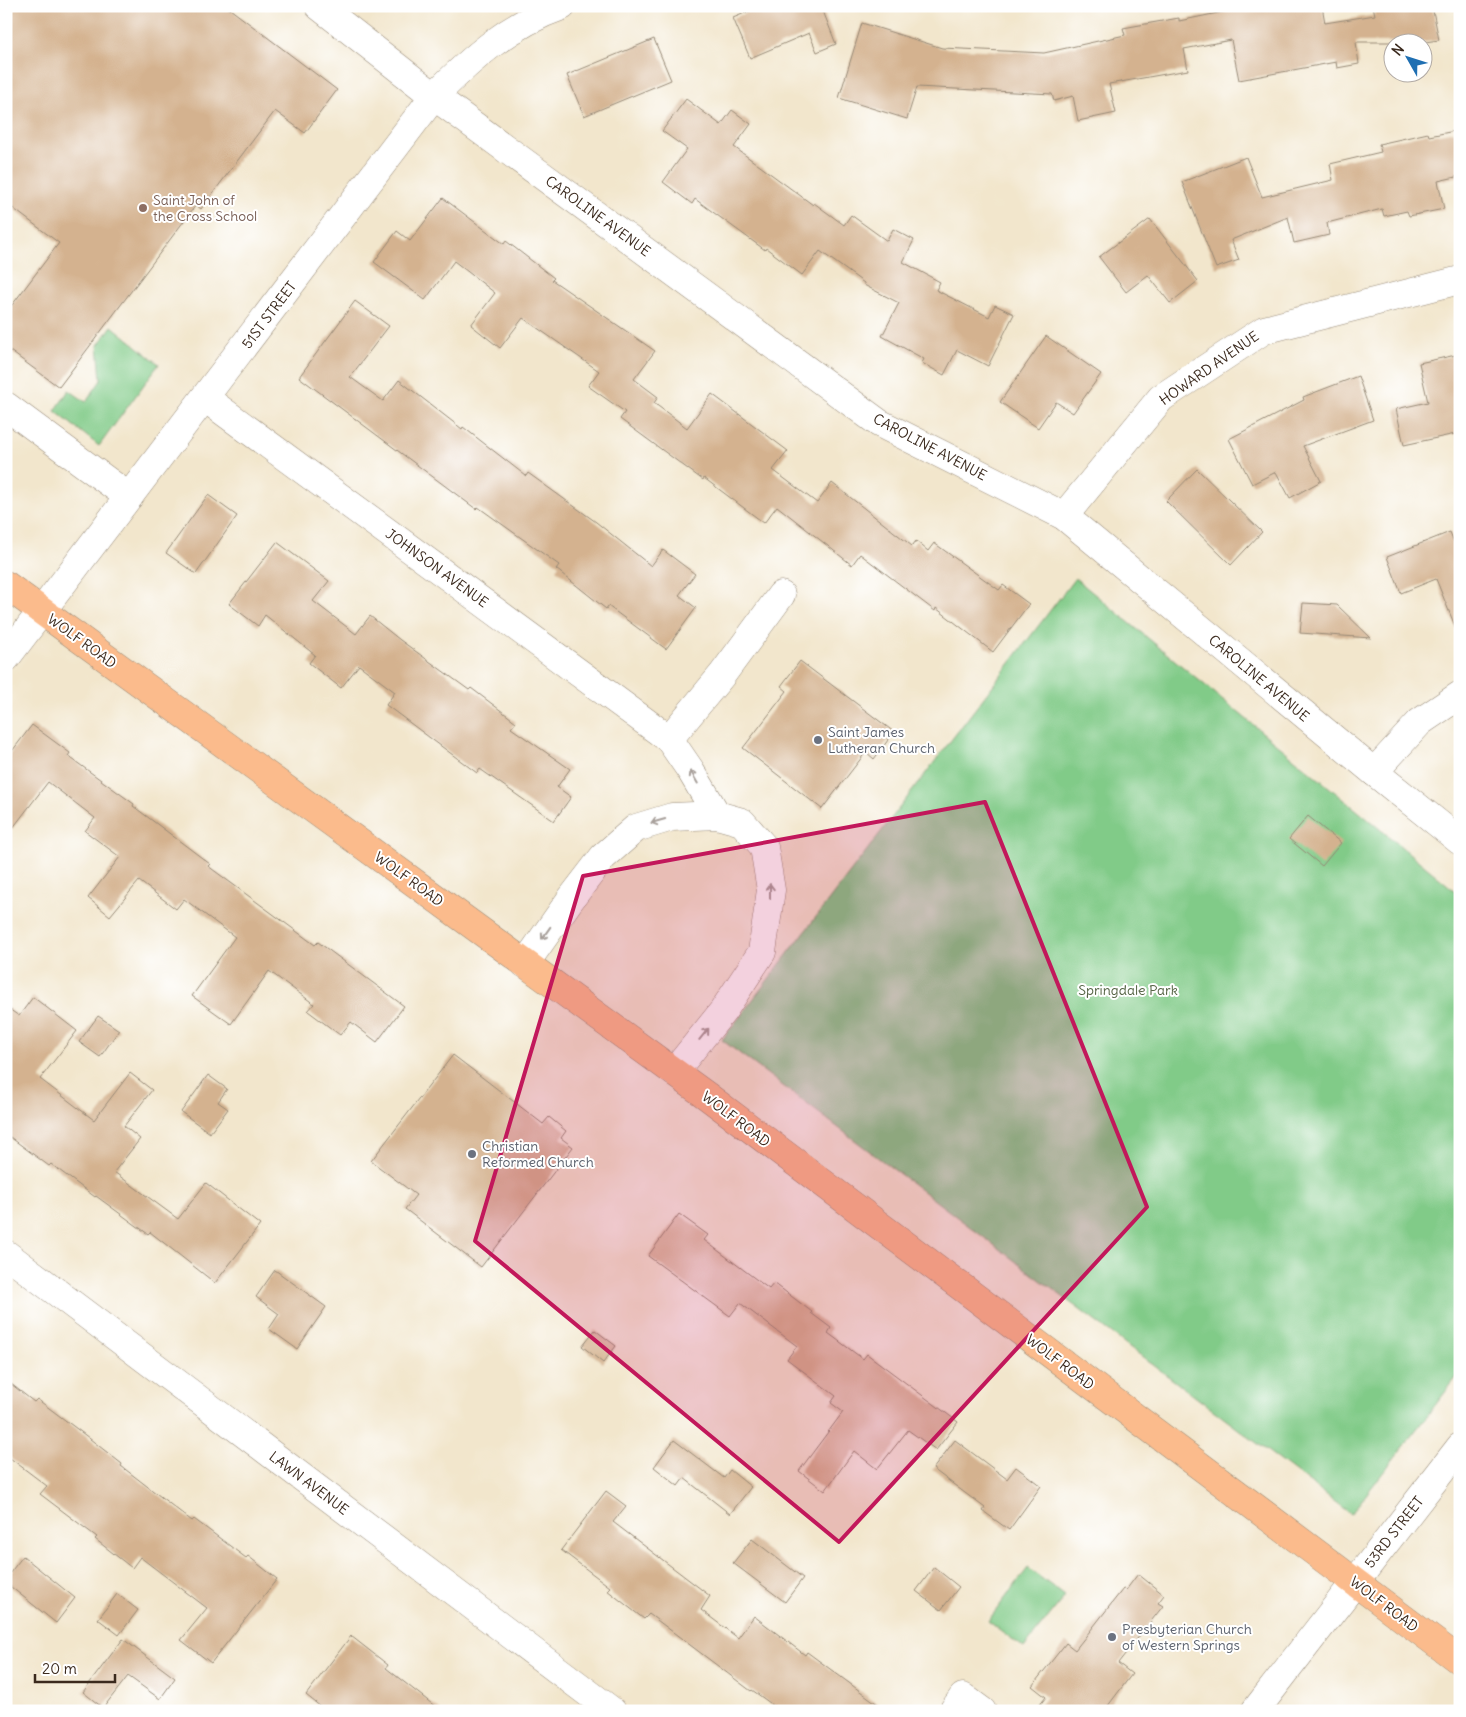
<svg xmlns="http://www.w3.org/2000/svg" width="1466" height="1717" font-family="Delius,sans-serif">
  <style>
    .green { fill: #81cb88; stroke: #5e7a53 }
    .building { fill: #d4b28f }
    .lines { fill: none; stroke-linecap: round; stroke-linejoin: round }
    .minor-casing { stroke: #968875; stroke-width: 29 }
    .major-casing { stroke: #968875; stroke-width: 29 }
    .minor { stroke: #fff; stroke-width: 28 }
    .major { stroke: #fbbb8c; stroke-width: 28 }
    .oneway { stroke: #a79f9a }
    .marked { fill: #c2185b; fill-opacity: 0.2; stroke: #c2185b; stroke-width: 4; stroke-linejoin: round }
    .education-dot { fill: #8d6e63; stroke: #fff; stroke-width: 2 }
    .worship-dot { fill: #6b7280; stroke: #fff; stroke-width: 2 }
    .labels { text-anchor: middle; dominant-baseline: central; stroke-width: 4; stroke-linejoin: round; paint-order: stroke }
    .education-label { font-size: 14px; fill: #785e54; stroke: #fff; text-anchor: start }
    .street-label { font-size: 14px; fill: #3b2a1e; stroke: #fff }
    .worship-label { font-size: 14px; fill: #5b616d; stroke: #fff; text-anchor: start }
    .park-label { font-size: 14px; fill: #546243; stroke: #fff }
  </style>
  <rect width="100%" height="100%" fill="#fff"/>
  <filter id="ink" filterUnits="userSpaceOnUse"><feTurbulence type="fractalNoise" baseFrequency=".02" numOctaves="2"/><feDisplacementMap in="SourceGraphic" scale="10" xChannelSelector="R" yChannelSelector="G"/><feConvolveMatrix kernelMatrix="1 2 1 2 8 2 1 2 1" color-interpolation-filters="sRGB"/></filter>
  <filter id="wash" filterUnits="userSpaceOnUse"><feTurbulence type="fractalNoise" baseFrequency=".0096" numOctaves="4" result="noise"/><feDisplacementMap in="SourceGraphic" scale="20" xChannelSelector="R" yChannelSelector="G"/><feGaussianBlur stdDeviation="1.12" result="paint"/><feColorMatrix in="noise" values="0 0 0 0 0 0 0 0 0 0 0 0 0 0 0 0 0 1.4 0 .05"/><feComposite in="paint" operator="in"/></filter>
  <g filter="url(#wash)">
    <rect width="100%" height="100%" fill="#f2e6cc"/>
    <g class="green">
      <path d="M 112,326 L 159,364 L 99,446 L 55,411 L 69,390 L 86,402 L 101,380 L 98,345 Z"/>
      <path d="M 1075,578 L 1460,895 L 1460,1373 L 1351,1514 L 722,1040 Z"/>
      <path d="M 1028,1568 L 1065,1596 L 1024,1648 L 988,1621 Z"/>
    </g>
    <g id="blocks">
      <g class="building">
        <path d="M 6,6 L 226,6 L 337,90 L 305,133 L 275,111 L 201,209 L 196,205 L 59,387 L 6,348 L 6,313 L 59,243 L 6,203 Z"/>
        <path d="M 762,6 L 821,6 L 836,44 L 817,52 L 809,33 L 750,58 L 733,18 Z"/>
        <path d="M 1252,6 L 1322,6 L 1325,23 L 1375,15 L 1373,6 L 1432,6 L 1439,40 L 1425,42 L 1356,42 L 1359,64 L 1337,68 L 1336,62 L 1239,80 L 1231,40 L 1184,49 L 1188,70 L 1109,84 L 1116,113 L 1078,121 L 1073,96 L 1054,101 L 1052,94 L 917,87 L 907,119 L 839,98 L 862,23 L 942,48 L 1044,53 L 1125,35 L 1123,28 L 1179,18 L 1179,21 Z"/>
        <path d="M 654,39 L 671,80 L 584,116 L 567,75 Z"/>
        <path d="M 686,99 L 721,125 L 732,110 L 751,124 L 734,147 L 813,205 L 814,203 L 844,225 L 851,215 L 887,241 L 893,229 L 914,240 L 903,262 L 940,282 L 936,290 L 989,317 L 995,305 L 1014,314 L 988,366 L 957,350 L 944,375 L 922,363 L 924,359 L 882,336 L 899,303 L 864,285 L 864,283 L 820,251 L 802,275 L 766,248 L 765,250 L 695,199 L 692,204 L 663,182 L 687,149 L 662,131 Z"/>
        <path d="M 1460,130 L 1460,176 L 1438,181 L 1444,209 L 1409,216 L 1407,211 L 1384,216 L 1382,209 L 1327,223 L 1329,235 L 1294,243 L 1288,217 L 1231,240 L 1239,260 L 1216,268 L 1182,182 L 1246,157 L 1262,197 L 1333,180 L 1330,164 L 1381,152 L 1379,144 L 1428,133 L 1429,136 Z"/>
        <path d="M 443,198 L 504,244 L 506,241 L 554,278 L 552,280 L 655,351 L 634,379 L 658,397 L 654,403 L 687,428 L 712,394 L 788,451 L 773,470 L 817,503 L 832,483 L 912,546 L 916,541 L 928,551 L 934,543 L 999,590 L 1003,585 L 1029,604 L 993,652 L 936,608 L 935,611 L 860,554 L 852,565 L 777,506 L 764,523 L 704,478 L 703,480 L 620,419 L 625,412 L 588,386 L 599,371 L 523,318 L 500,348 L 471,325 L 495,293 L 454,261 L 425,300 L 374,262 L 397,231 L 410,241 Z"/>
        <path d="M 1150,219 L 1198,281 L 1170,303 L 1148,275 L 1126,292 L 1099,257 Z"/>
        <path d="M 355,301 L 389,326 L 350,377 L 383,401 L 399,380 L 462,429 L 463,427 L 526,476 L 528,473 L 596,522 L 651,566 L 663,550 L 695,574 L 679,595 L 696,608 L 666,649 L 608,606 L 606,609 L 556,569 L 559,565 L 478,507 L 476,509 L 299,377 Z"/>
        <path d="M 1046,336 L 1101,374 L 1073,413 L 1056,402 L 1038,428 L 1000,402 Z"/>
        <path d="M 1456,355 L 1460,371 L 1460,433 L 1404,445 L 1396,409 L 1428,402 L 1419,363 Z"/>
        <path d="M 1358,376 L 1373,420 L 1303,446 L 1321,481 L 1290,498 L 1276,472 L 1252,484 L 1229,439 L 1304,400 L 1303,397 Z"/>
        <path d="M 1197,469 L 1262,532 L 1231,565 L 1166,501 Z"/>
        <path d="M 208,495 L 237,516 L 196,574 L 166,553 Z"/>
        <path d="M 1450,532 L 1460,557 L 1459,636 L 1436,579 L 1401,593 L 1387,557 Z"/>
        <path d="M 277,542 L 329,581 L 313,601 L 356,634 L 370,616 L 400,640 L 469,690 L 471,688 L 516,722 L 511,728 L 570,769 L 557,787 L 571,797 L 554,821 L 480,769 L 477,773 L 386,705 L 395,692 L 359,665 L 341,688 L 309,663 L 315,655 L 265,615 L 258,626 L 229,604 Z"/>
        <path d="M 1303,603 L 1337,605 L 1371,638 L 1300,633 Z"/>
        <path d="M 800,661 L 894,732 L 874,759 L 866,752 L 822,809 L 743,748 L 787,691 L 781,686 Z"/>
        <path d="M 32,725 L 70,753 L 68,756 L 134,804 L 133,806 L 210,864 L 208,866 L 315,945 L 318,942 L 404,1006 L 377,1042 L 351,1022 L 340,1035 L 308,1011 L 314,1004 L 269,971 L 231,1024 L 192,996 L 235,937 L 184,899 L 176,909 L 139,881 L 110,916 L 88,898 L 120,857 L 85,831 L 95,818 L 48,782 L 6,837 L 6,759 Z"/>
        <path d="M 1308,816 L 1341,843 L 1322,866 L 1289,839 Z"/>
        <path d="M 33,997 L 77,1031 L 40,1079 L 94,1120 L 130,1073 L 152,1090 L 124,1126 L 140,1139 L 114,1172 L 178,1219 L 206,1183 L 260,1225 L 215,1283 L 150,1232 L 148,1234 L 96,1196 L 95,1197 L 51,1164 L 49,1166 L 6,1134 L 6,1007 L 19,1016 Z"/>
        <path d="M 98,1016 L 119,1030 L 100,1057 L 79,1042 Z"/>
        <path d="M 453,1055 L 543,1124 L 549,1117 L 566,1131 L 561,1138 L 573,1147 L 481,1267 L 405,1209 L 416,1195 L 371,1161 Z"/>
        <path d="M 208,1075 L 227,1089 L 218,1102 L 228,1109 L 210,1133 L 181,1112 Z"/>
        <path d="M 679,1214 L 708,1235 L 704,1240 L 769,1289 L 774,1283 L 812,1312 L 811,1313 L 831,1328 L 828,1333 L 863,1359 L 867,1354 L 958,1422 L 936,1450 L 908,1430 L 877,1469 L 854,1451 L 825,1491 L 799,1471 L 843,1412 L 831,1403 L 836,1396 L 787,1359 L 797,1346 L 740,1303 L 730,1316 L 648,1256 Z"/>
        <path d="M 275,1270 L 326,1307 L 297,1349 L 269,1329 L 279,1314 L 256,1297 Z"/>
        <path d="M 595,1330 L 616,1346 L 603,1363 L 582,1346 Z"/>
        <path d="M 6,1380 L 34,1402 L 37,1399 L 85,1435 L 122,1464 L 121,1466 L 192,1521 L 194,1519 L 246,1558 L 248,1556 L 277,1579 L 211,1663 L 181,1640 L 207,1608 L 140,1557 L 132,1568 L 95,1539 L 97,1537 L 40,1494 L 47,1486 L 6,1455 Z"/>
        <path d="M 674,1440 L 724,1478 L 730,1470 L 751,1487 L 730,1514 L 684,1478 L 678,1486 L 654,1467 Z"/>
        <path d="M 955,1440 L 1007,1479 L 1016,1467 L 1041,1486 L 1009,1530 L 983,1511 L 985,1508 L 933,1469 Z"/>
        <path d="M 606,1491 L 626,1506 L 613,1522 L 710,1596 L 701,1610 L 738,1638 L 754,1616 L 805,1655 L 807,1652 L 887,1711 L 781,1711 L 752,1690 L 751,1691 L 649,1614 L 644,1619 L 607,1590 L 610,1587 L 561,1550 Z"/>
        <path d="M 752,1539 L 803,1578 L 785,1602 L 733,1563 Z"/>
        <path d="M 23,1556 L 75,1598 L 56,1623 L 6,1583 L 6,1578 Z"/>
        <path d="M 934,1567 L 959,1587 L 941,1610 L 916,1591 Z"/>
        <path d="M 1138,1574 L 1164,1595 L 1158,1603 L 1163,1606 L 1118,1663 L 1132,1674 L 1104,1711 L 1035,1711 L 1046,1697 L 1032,1686 L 1066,1643 L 1075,1650 L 1123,1589 L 1126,1590 Z"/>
        <path d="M 117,1594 L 138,1610 L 119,1635 L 98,1619 Z"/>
        <path d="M 351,1636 L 388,1665 L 386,1668 L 441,1711 L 326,1711 L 306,1695 Z"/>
        <path d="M 123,1639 L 175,1678 L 160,1699 L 128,1676 L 103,1708 L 83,1692 Z"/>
      </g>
    </g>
  </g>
  <g filter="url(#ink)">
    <use href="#blocks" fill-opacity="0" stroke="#968875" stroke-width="1"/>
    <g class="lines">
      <g class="minor-casing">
        <g id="minor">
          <path d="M 319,6 L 434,96 L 879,423 L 1064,516 L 1374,772 L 1460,841"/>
          <path d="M 205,398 L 669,739 L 691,771 L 717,815"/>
          <path d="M 6,406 L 129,497"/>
          <path d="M 1064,516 L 1161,398 L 1264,330 L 1460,280"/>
          <path d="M 6,658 L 434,96 C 472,58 510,24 562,6"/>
          <path d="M 669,739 L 722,675 L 781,595"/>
          <path d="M 1374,772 L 1420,722 L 1460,695"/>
          <path d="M 525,964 L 570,900 L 603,857 L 636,828 L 672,817 L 717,815 L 742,822 L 764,847 L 771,890 L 762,952 L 723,1011 L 674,1072"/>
          <path d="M 6,1254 L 612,1711"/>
          <path d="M 953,1711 L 963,1697 L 982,1711"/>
          <path d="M 1255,1711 L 1460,1447"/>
        </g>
      </g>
      <g class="major-casing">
        <path id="major" d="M 6,585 L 707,1096 L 1460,1661"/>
      </g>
      <use href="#minor" class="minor"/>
      <use href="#major" class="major"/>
    </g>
    <defs><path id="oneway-shaft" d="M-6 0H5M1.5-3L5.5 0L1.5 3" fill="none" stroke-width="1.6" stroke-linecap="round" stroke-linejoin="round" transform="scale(1.25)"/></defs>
    <g class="oneway">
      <use href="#oneway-shaft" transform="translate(694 777) rotate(-120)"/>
      <use href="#oneway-shaft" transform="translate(658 821) rotate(164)"/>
      <use href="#oneway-shaft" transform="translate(770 891) rotate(-90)"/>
      <use href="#oneway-shaft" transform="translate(546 933) rotate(125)"/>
      <use href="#oneway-shaft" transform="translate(704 1034) rotate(-51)"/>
    </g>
  </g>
  <path class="marked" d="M 985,802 L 1147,1207 L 839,1542 L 475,1241 L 583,876 Z"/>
  <circle class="education-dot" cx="143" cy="208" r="5"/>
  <g class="worship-dot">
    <circle cx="818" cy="740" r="5"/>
    <circle cx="472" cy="1154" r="5"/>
    <circle cx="1112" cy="1637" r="5"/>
  </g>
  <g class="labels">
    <g class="education-label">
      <text x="153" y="200">Saint John of<tspan x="153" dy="16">the Cross School</tspan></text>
    </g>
    <g class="street-label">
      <text transform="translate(598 216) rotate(36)">CAROLINE AVENUE</text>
      <text transform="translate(269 315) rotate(-53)">51ST STREET</text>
      <text transform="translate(1209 368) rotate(-35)">HOWARD AVENUE</text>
      <text transform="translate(930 447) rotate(28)">CAROLINE AVENUE</text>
      <text transform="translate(437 568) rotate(36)">JOHNSON AVENUE</text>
      <text transform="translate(82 641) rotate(36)">WOLF ROAD</text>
      <text transform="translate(1259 678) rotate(40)">CAROLINE AVENUE</text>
      <text transform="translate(409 879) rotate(36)">WOLF ROAD</text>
      <text transform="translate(736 1119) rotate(37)">WOLF ROAD</text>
      <text transform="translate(1060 1362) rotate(37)">WOLF ROAD</text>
      <text transform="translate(309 1483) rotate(37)">LAWN AVENUE</text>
      <text transform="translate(1394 1532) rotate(-52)">53RD STREET</text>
      <text transform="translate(1384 1604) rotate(37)">WOLF ROAD</text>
    </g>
    <g class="worship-label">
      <text x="828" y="732">Saint James<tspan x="828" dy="16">Lutheran Church</tspan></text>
      <text x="482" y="1146">Christian<tspan x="482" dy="16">Reformed Church</tspan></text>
      <text x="1122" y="1629">Presbyterian Church<tspan x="1122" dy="16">of Western Springs</tspan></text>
    </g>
    <g class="park-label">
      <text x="1128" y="990">Springdale Park</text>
    </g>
  </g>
  <rect width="1466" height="1717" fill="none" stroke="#fff" stroke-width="25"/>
  <g transform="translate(1408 58) rotate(309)"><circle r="24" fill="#ffffff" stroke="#b1aaa5"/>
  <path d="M0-4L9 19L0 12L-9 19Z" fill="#1f6fb2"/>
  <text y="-8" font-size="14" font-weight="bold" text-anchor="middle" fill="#3b2a1e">N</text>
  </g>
  <path d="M35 1674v8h80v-8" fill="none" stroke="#3b2a1e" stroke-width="2.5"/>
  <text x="42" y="1674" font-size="15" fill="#3b2a1e" stroke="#ffffff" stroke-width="4" paint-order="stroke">20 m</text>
</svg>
